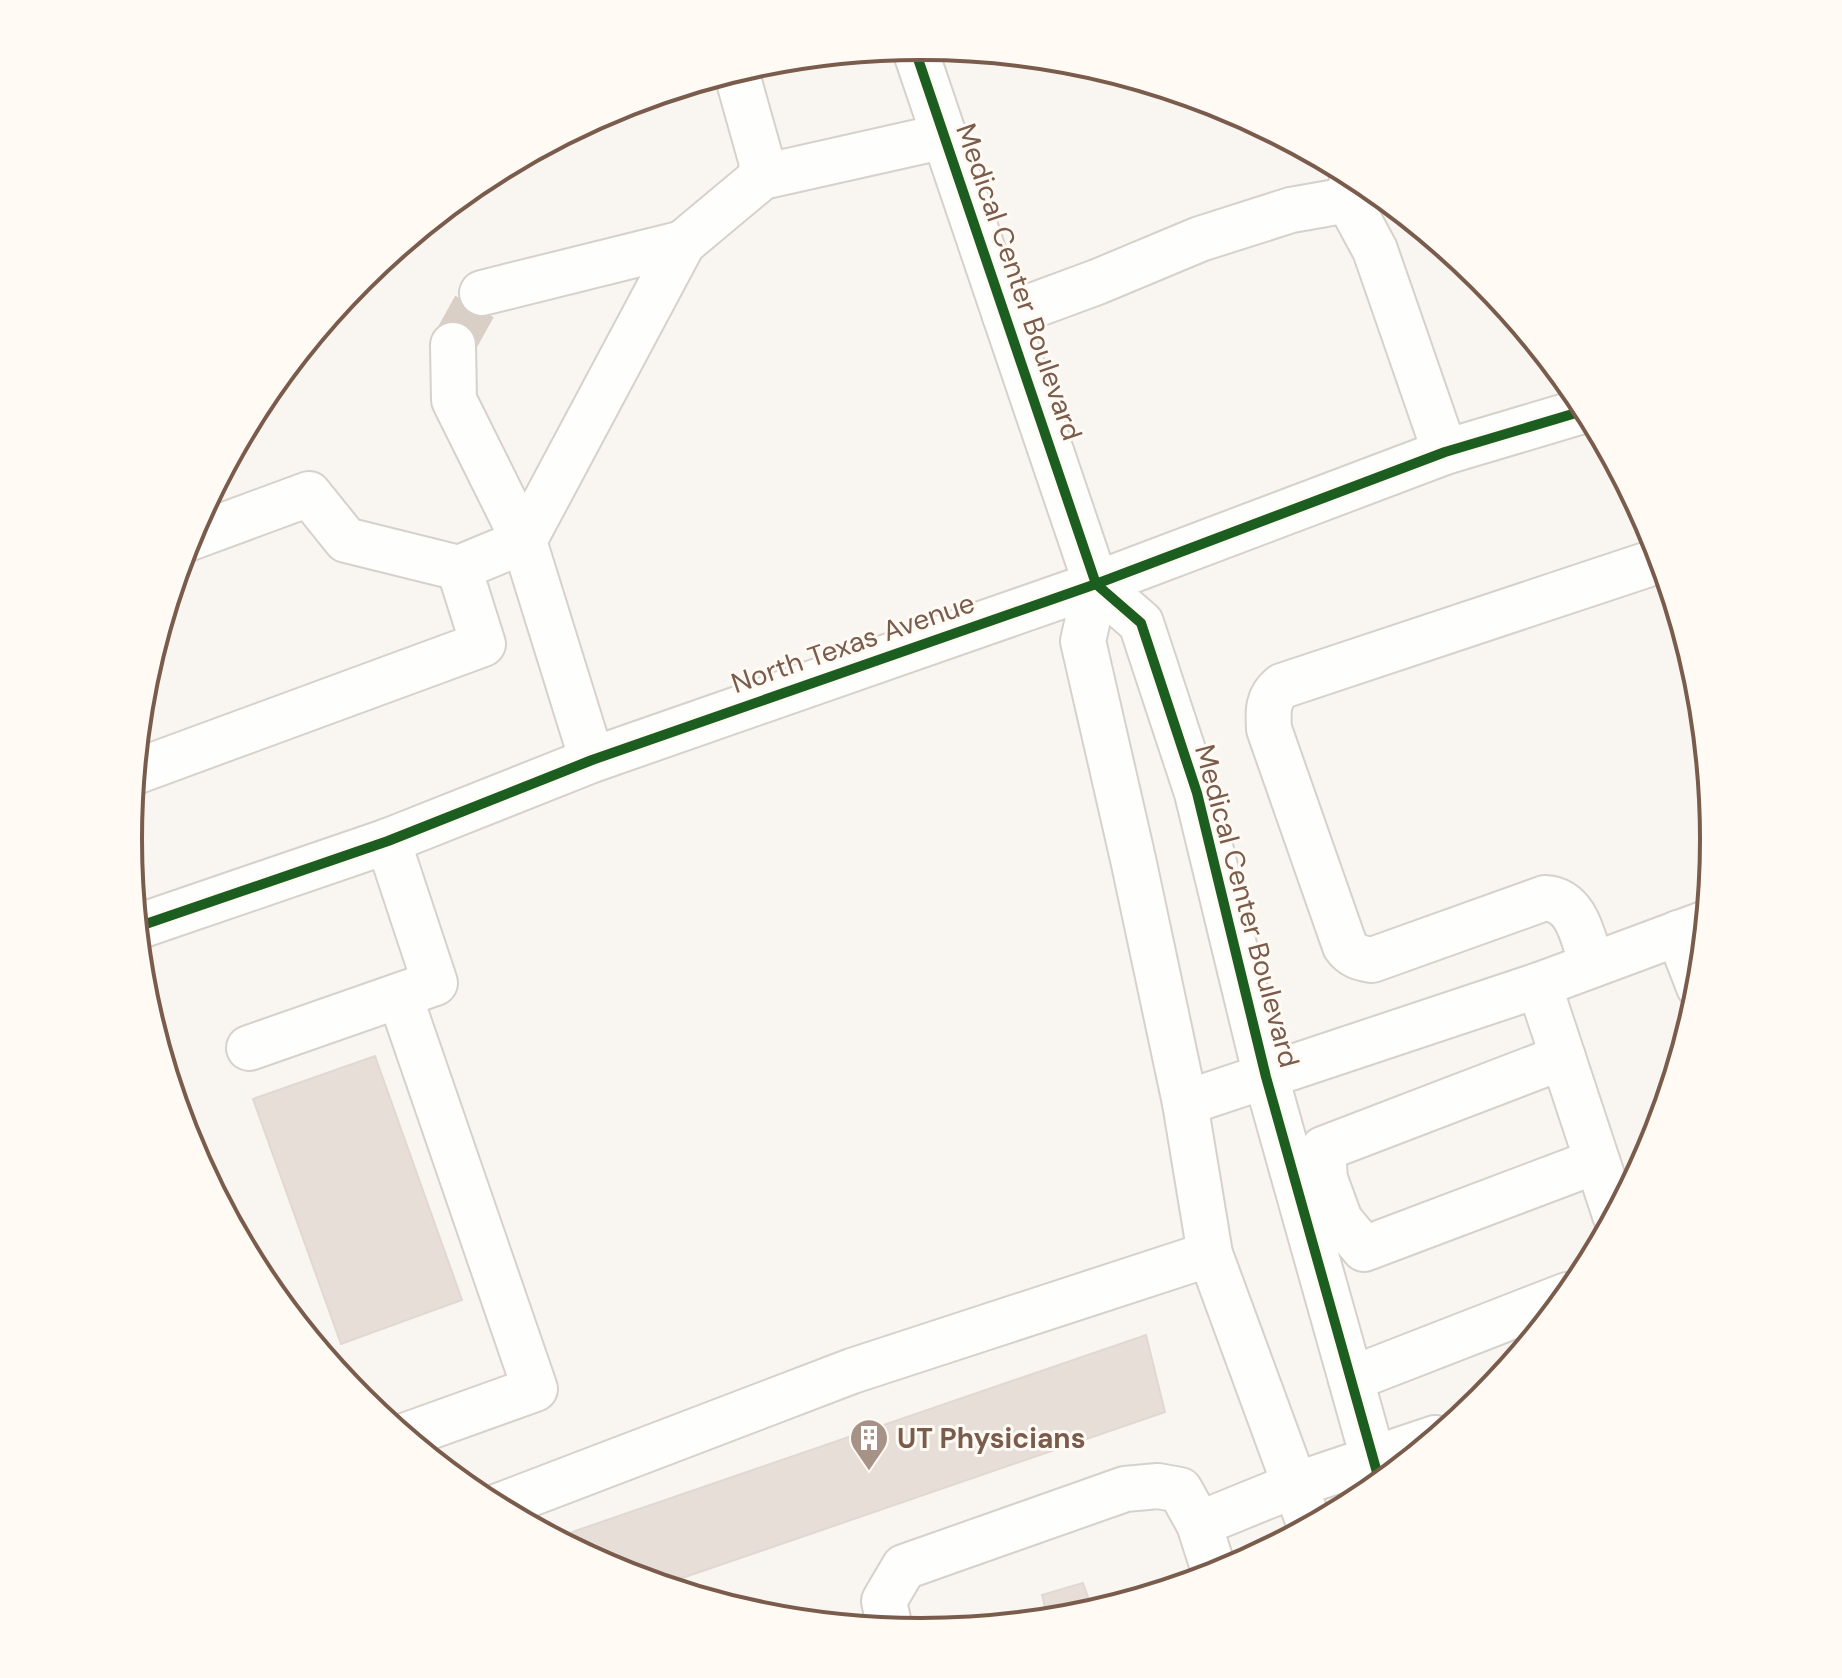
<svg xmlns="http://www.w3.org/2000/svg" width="1842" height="1678" font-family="'DM Sans',sans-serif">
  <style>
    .building { fill: #e6ded7; stroke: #e2d8d2; stroke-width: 2 }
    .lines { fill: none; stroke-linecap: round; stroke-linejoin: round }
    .minor-tunnel { stroke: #d9cfc7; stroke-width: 44; stroke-dasharray: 44 22; stroke-linecap: butt }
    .minor-casing { stroke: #d7d1cb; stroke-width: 48 }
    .minor { stroke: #fefefd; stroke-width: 44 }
    .cycleway-casing { stroke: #fffaf3; stroke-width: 15 }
    .cycleway { stroke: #1b5e20; stroke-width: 10 }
    .labels { text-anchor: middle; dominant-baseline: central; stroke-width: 6; stroke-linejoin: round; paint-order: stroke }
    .street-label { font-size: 28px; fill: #7a5c4d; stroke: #fffaf3 }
    .poi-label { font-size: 28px; font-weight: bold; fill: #7a5c4d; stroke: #fffaf3; text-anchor: start }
    .rim { fill: none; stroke: #7a5c4d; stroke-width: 4 }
  </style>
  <rect width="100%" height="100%" fill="#f9f5f0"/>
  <g class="building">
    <path d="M 375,1056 L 462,1300 L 341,1344 L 253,1099 Z"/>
    <path d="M 1146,1335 L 1165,1412 L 662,1585 L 617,1571 L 578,1550 L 572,1532 Z"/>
    <path d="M 1083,1583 L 1093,1611 L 1075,1617 L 1031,1621 L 1047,1616 L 1042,1595 Z"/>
  </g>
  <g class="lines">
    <path class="minor-tunnel" d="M 453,345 L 482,293"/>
    <g class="minor-casing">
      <g id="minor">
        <path d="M 914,47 L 1096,584 L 1141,623 L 1197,793 L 1266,1077 L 1380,1483"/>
        <path d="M 736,71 L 761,160 L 762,177"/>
        <path d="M 1353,175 L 1348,200 L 1375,250 L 1445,452"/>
        <path d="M 482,293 L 683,243"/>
        <path d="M 1005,316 L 1097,282 L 1200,239 L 1291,210 L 1348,200"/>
        <path d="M 453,345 L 454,400 L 524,541 L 592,760"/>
        <path d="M 187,539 L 309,494 L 346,540 L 459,568 L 524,541 L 683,243 L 762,177 L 945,136"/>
        <path d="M 1096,584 L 1083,641 L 1133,859 L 1185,1103 L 1210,1254 L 1310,1526"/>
        <path d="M 135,772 L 483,644 L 459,568"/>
        <path d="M 137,927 L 388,841 L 592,760 L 1096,584 L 1445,452 L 1586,410"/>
        <path d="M 1678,933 L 1699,987"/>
        <path d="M 1592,965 C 1583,939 1578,900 1545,898 L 1372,960 C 1360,958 1352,956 1345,946 L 1269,729 C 1268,712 1267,698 1282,686 L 1661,560"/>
        <path d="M 1539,985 L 1615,1215"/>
        <path d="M 400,997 L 535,1389 L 404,1436"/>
        <path d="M 249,1048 L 435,983 L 388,841"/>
        <path d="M 1563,1057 L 1323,1149 L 1325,1179 L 1340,1220 L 1364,1249 L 1597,1161"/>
        <path d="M 1185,1103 L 1539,985 L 1706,923"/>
        <path d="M 1351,1379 L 1567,1295"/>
        <path d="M 496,1507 L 852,1371 L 1210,1254"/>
        <path d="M 1199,1524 L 1295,1485 L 1435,1438"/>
        <path d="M 890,1629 L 884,1601 L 904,1567 L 1125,1489 L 1158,1486 L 1180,1490 L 1199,1524 L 1215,1574"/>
      </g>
    </g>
    <use href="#minor" class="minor"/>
    <g class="cycleway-casing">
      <g id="cycleway">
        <path d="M 914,47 L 1096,584 L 1141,623 L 1197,793 L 1266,1077 L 1380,1483"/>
        <path d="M 137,927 L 388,841 L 592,760 L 1096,584 L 1445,452 L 1586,410"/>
      </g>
    </g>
    <use href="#cycleway" class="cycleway"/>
  </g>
  <defs>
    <g id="building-pin" transform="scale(2)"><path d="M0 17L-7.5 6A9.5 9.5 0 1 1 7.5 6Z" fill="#a69286" stroke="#fffaf3"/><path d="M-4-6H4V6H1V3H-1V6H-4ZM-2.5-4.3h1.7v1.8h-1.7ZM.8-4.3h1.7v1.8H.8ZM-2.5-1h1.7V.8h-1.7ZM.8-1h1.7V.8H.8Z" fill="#fff"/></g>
  </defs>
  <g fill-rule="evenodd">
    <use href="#building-pin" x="869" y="1438"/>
  </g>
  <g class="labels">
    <g class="street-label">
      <text transform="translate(1019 282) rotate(71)">Medical Center Boulevard</text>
      <text transform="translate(853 643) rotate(-19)">North Texas Avenue</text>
      <text transform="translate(1247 906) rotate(75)">Medical Center Boulevard</text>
    </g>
    <g class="poi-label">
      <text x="897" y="1438">UT Physicians</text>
    </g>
  </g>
  <path d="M0 0H1842V1678H0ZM142 839a779 779 0 1 1 1558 0a779 779 0 1 1-1558 0Z" fill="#fffaf3" fill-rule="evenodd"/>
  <path class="rim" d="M142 839a779 779 0 1 1 1558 0a779 779 0 1 1-1558 0Z"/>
</svg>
